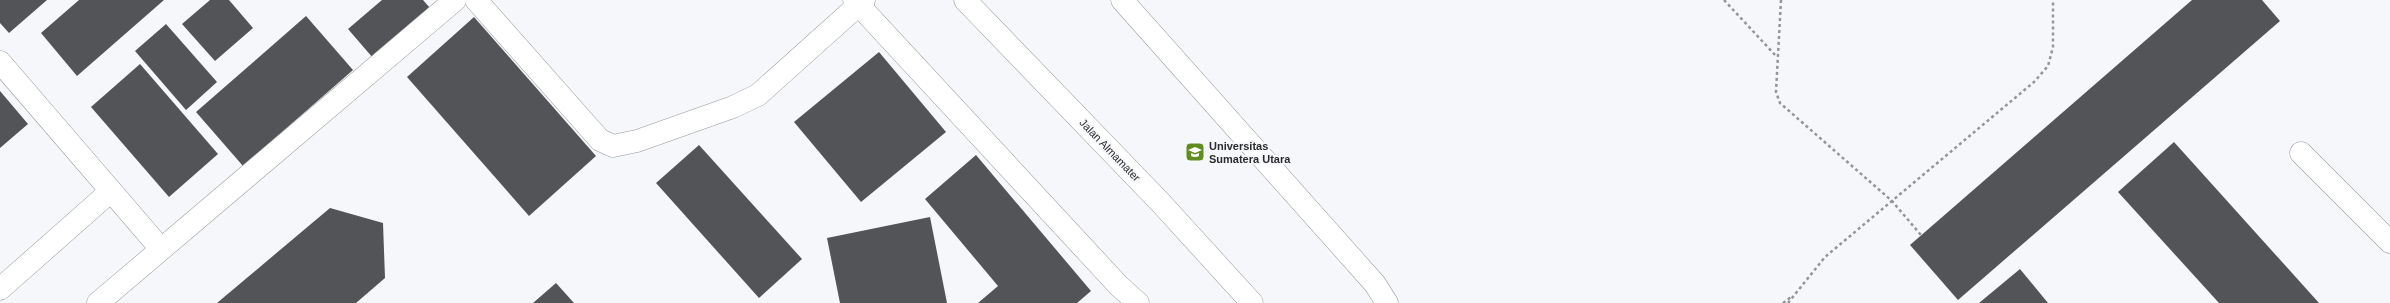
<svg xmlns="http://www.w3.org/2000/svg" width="2390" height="303" font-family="Arial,sans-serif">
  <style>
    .building { fill: #535457 }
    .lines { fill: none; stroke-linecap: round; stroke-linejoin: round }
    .minor-casing { stroke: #98999c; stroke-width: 23 }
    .path { stroke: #959598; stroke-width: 2.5; stroke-dasharray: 3 3; stroke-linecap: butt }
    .minor { stroke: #fff; stroke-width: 22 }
    .labels { text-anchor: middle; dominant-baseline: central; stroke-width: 4; stroke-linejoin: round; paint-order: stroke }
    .poi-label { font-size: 11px; font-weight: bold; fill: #2c2c2d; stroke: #f6f7fb; text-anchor: start }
    .street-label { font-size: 11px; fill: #2c2c2d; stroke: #f6f7fb }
  </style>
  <rect width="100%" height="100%" fill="#f6f7fb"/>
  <g class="building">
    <path d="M 0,0 L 47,0 L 9,33 L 0,23 Z"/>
    <path d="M 79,0 L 164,0 L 77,76 L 41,33 Z"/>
    <path d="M 210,0 L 229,0 L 253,28 L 215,61 L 182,24 Z"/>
    <path d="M 382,0 L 423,0 L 430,8 L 373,58 L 348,29 Z"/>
    <path d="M 2192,0 L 2262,0 L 2280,21 L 1958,300 L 1910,245 Z"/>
    <path d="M 306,16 L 353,70 L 243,166 L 196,112 Z"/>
    <path d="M 474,17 L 596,156 L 529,216 L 407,77 Z"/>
    <path d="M 166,24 L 217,82 L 186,110 L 135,51 Z"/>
    <path d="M 879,52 L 946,132 L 861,202 L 794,122 Z"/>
    <path d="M 140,64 L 218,154 L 169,197 L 91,107 Z"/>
    <path d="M 0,91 L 28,124 L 0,148 Z"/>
    <path d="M 2174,142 L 2319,303 L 2219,303 L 2118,192 Z"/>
    <path d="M 699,145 L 802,259 L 759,298 L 656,183 Z"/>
    <path d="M 976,155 L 1091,291 L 1077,303 L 978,303 L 998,286 L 925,199 Z"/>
    <path d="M 330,208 L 383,223 L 385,278 L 356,303 L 217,303 Z"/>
    <path d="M 930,217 L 947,303 L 840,303 L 827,238 Z"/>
    <path d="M 2020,269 L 2048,303 L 1979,303 Z"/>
    <path d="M 556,283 L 574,303 L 533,303 Z"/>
  </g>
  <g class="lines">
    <g class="minor-casing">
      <g id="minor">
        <path d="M 476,0 L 600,140 L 613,146 L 637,141 L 733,107 L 758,95 L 864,0"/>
        <path d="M 854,0 L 1119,286 L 1138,303"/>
        <path d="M 965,0 L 1160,202 L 1252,303"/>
        <path d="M 1122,0 L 1375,284 L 1387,303"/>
        <path d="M 0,62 L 161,249"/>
        <path d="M 2301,153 L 2390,242"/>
        <path d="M 0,289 L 111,191"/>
        <path d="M 98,303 L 455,0"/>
      </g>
    </g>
    <g class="path">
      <path d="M 1724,0 L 1777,57"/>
      <path d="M 1781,0 L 1776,92 L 1780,103 L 1892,201 L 1921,235"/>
      <path d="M 1783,303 L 1791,297"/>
      <path d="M 1788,303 L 1825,257 L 2034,82 L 2048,66 L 2053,47 L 2053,0"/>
    </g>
    <use href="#minor" class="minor"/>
  </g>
  <defs>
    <g id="university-square" transform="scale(1)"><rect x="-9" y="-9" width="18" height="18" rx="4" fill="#608d20" stroke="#f6f7fb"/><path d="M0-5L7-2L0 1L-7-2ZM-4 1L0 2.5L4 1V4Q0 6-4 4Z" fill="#fff"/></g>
  </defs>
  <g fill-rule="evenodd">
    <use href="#university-square" x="1195" y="152"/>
  </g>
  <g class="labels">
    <g class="poi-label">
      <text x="1209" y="146">Universitas<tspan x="1209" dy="13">Sumatera Utara</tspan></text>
    </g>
    <g class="street-label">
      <text transform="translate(1110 150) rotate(46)">Jalan Almamater</text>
    </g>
  </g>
</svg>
